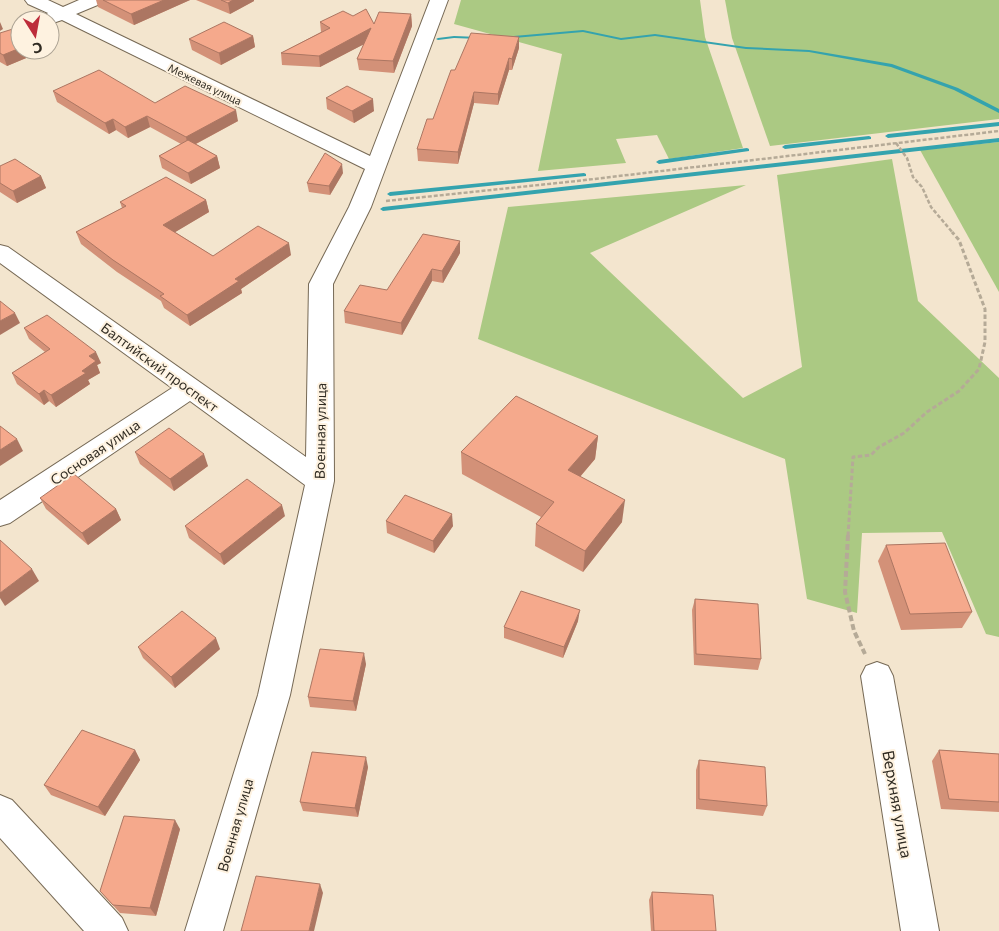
<svg xmlns="http://www.w3.org/2000/svg" width="999" height="931" font-family="Commissioner,sans-serif">
  <style>
    .green { fill: #abc983 }
    .lines { fill: none; stroke-linecap: round; stroke-linejoin: round }
    .stream { fill: #34a3ae; fill-rule: evenodd }
    .minor-casing { stroke: #766955; stroke-width: 2 }
    .path-far2 { stroke: #b5aa97; stroke-width: 2.5; stroke-dasharray: 4 2; stroke-linecap: butt }
    .path-far1 { stroke: #b5aa97; stroke-width: 3; stroke-dasharray: 4.5 2.5; stroke-linecap: butt }
    .path { stroke: #b5aa97; stroke-width: 4; stroke-dasharray: 6 3; stroke-linecap: butt }
    .minor { fill: #fff; fill-rule: evenodd }
    .wall { fill: #d39178 }
    .shaded-wall { fill: #ac7662 }
    .building { fill: #f5a98c; stroke: #ac7662 }
    .labels { text-anchor: middle; dominant-baseline: central; stroke-width: 4; stroke-linejoin: round; paint-order: stroke }
    .far-street-label { font-size: 11px; fill: #312c23; stroke: #fef2e0 }
    .street-label { font-size: 14px; fill: #312c23; stroke: #fef2e0 }
    .near-street-label { font-size: 16px; fill: #312c23; stroke: #fef2e0 }
  </style>
  <rect width="100%" height="100%" fill="#f3e5ce"/>
  <g class="green">
    <path d="M 461,0 L 700,0 L 705,37 L 743,148 L 669,159 L 657,135 L 616,139 L 626,163 L 538,171 L 562,54 L 454,24 Z"/>
    <path d="M 725,0 L 999,0 L 999,119 L 770,146 L 732,38 Z"/>
    <path d="M 999,142 L 999,292 L 920,150 Z"/>
    <path d="M 892,159 L 918,301 L 999,378 L 999,637 L 986,634 L 942,532 L 862,533 L 857,613 L 807,599 L 785,459 L 478,339 L 508,207 L 746,185 L 590,253 L 743,398 L 802,367 L 777,175 Z"/>
  </g>
  <g class="lines">
    <g class="stream">
      <path d="M 583,30 L 621,38 L 655,34 L 746,47 L 809,50 L 892,64 L 958,88 L 999,109 L 999,113 L 954,90 L 891,67 L 809,52 L 746,49 L 655,36 L 621,40 L 583,32 L 502,39 L 500,38 L 502,37 Z"/>
      <path d="M 454,36 L 479,37 L 481,38 L 479,39 L 454,38 L 438,40 L 436,39 L 438,38 Z"/>
      <path d="M 999,122 L 999,126 L 888,138 L 885,136 L 888,134 Z"/>
      <path d="M 869,136 L 871,137 L 871,139 L 785,149 L 782,147 L 785,145 Z"/>
      <path d="M 999,138 L 999,142 L 383,211 L 380,209 L 383,207 Z"/>
      <path d="M 747,148 L 749,149 L 749,151 L 659,164 L 656,162 L 659,160 Z"/>
      <path d="M 584,173 L 586,174 L 586,176 L 390,196 L 387,194 L 390,192 Z"/>
    </g>
    <g class="minor-casing">
      <g id="minor">
        <path d="M 25,0 L 48,0 L 63,7 L 79,0 L 103,0 L 100,4 L 76,14 L 370,156 L 430,0 L 448,0 L 371,207 L 333,284 L 334,481 L 290,695 L 223,931 L 185,931 L 258,695 L 305,485 L 190,401 L 10,523 L 0,526 L 0,500 L 172,388 L 0,263 L 0,245 L 8,247 L 306,457 L 309,284 L 349,207 L 365,169 L 62,20 L 50,24 L 50,20 L 41,19 L 48,13 L 28,4 Z"/>
        <path d="M 877,662 L 888,666 L 893,676 L 939,931 L 901,931 L 861,676 L 866,666 Z"/>
        <path d="M 0,795 L 12,800 L 122,918 L 128,931 L 84,931 L 0,838 Z"/>
      </g>
    </g>
    <g class="path-far2">
      <path d="M 896,143 L 907,158 L 913,177 L 922,187 L 931,207 L 953,233"/>
      <path d="M 386,201 L 577,181 L 999,131"/>
    </g>
    <path class="path-far1" d="M 848,536 L 853,457 L 871,455 L 879,447 L 904,433 L 927,412 L 959,391 L 979,369 L 985,342 L 985,309 L 959,240 L 952,232"/>
    <path class="path" d="M 848,535 L 845,592 L 854,631 L 865,654"/>
    <use href="#minor" class="minor"/>
  </g>
  <g class="wall">
    <path d="M 96,0 L 190,0 L 134,25 L 98,7 Z"/>
    <path d="M 196,0 L 254,0 L 254,1 L 230,14 Z"/>
    <path d="M 411,14 L 412,26 L 394,73 L 359,70 L 357,59 L 364,44 L 320,67 L 282,65 L 281,53 L 321,32 L 320,22 L 353,16 L 374,24 Z"/>
    <path d="M 0,33 L 43,51 L 7,66 L 0,62 Z"/>
    <path d="M 253,36 L 255,47 L 221,65 L 192,50 L 189,39 Z"/>
    <path d="M 519,48 L 512,70 L 509,70 L 498,105 L 474,103 L 458,164 L 418,161 L 417,149 L 433,119 L 455,70 Z"/>
    <path d="M 53,91 L 238,121 L 196,144 L 217,156 L 220,168 L 191,184 L 162,168 L 159,156 L 181,144 L 150,127 L 128,138 L 116,130 L 109,134 L 57,102 Z"/>
    <path d="M 326,98 L 374,111 L 354,123 L 327,109 Z"/>
    <path d="M 0,166 L 41,176 L 46,188 L 17,203 L 0,192 Z"/>
    <path d="M 343,173 L 330,195 L 309,192 L 307,183 Z"/>
    <path d="M 206,200 L 209,212 L 175,232 L 213,256 L 291,255 L 241,289 L 242,293 L 190,326 L 164,308 L 161,301 L 117,272 L 81,244 L 76,232 L 122,208 L 120,202 Z"/>
    <path d="M 460,253 L 443,283 L 432,281 L 402,335 L 345,323 L 344,311 L 387,290 Z"/>
    <path d="M 24,328 L 101,363 L 97,365 L 100,373 L 88,380 L 90,384 L 56,407 L 49,401 L 44,405 L 17,384 L 12,373 L 45,352 L 29,339 Z"/>
    <path d="M 598,436 L 595,459 L 580,477 L 622,522 L 583,572 L 535,546 L 536,524 L 541,517 L 462,474 L 461,452 Z"/>
    <path d="M 135,452 L 208,466 L 174,491 L 140,464 Z"/>
    <path d="M 40,498 L 116,509 L 121,520 L 88,545 L 46,509 Z"/>
    <path d="M 285,516 L 224,565 L 189,538 L 185,526 Z"/>
    <path d="M 386,521 L 453,526 L 434,553 L 387,533 Z"/>
    <path d="M 886,545 L 972,612 L 962,628 L 901,630 L 878,561 Z"/>
    <path d="M 695,599 L 761,659 L 758,670 L 694,665 L 692,610 Z"/>
    <path d="M 578,621 L 563,658 L 504,638 L 504,627 Z"/>
    <path d="M 138,647 L 220,649 L 175,688 L 143,658 Z"/>
    <path d="M 366,664 L 356,711 L 310,707 L 308,697 Z"/>
    <path d="M 135,750 L 140,760 L 105,816 L 51,795 L 44,785 Z"/>
    <path d="M 939,750 L 999,754 L 999,812 L 941,809 L 932,761 Z"/>
    <path d="M 699,760 L 767,806 L 763,816 L 696,809 L 696,770 Z"/>
    <path d="M 368,767 L 358,817 L 303,811 L 300,802 Z"/>
    <path d="M 180,829 L 156,916 L 120,913 L 100,891 Z"/>
    <path d="M 652,892 L 716,931 L 651,931 L 649,900 Z"/>
  </g>
  <g class="shaded-wall">
    <path d="M 164,0 L 190,0 L 134,25 L 131,14 Z"/>
    <path d="M 233,0 L 254,0 L 254,1 L 230,14 L 228,3 Z"/>
    <path d="M 411,14 L 412,26 L 394,73 L 393,61 Z"/>
    <path d="M 0,22 L 3,29 L 0,31 Z"/>
    <path d="M 371,28 L 372,40 L 320,67 L 319,56 Z"/>
    <path d="M 253,36 L 255,47 L 221,65 L 219,53 Z"/>
    <path d="M 519,37 L 519,48 L 512,70 L 512,59 Z"/>
    <path d="M 20,48 L 20,50 L 42,50 L 43,51 L 7,66 L 3,55 Z"/>
    <path d="M 509,58 L 509,70 L 498,105 L 498,94 Z"/>
    <path d="M 474,92 L 474,103 L 458,164 L 458,152 Z"/>
    <path d="M 373,99 L 374,111 L 354,123 L 352,111 Z"/>
    <path d="M 236,110 L 238,121 L 188,148 L 186,137 Z"/>
    <path d="M 147,116 L 150,127 L 128,138 L 125,127 Z"/>
    <path d="M 113,119 L 116,130 L 109,134 L 105,123 Z"/>
    <path d="M 217,156 L 220,168 L 191,184 L 188,173 Z"/>
    <path d="M 342,164 L 343,173 L 330,195 L 329,186 Z"/>
    <path d="M 41,176 L 46,188 L 17,203 L 13,191 Z"/>
    <path d="M 206,200 L 209,212 L 167,237 L 163,225 Z"/>
    <path d="M 460,241 L 460,253 L 443,283 L 442,271 Z"/>
    <path d="M 289,243 L 291,255 L 241,289 L 242,293 L 190,326 L 187,315 L 235,279 Z"/>
    <path d="M 432,269 L 432,281 L 402,335 L 401,323 Z"/>
    <path d="M 15,313 L 20,323 L 0,335 L 0,321 Z"/>
    <path d="M 96,352 L 101,363 L 97,365 L 100,373 L 88,380 L 90,384 L 56,407 L 51,395 L 82,371 L 89,356 Z"/>
    <path d="M 44,390 L 49,401 L 44,405 L 39,394 Z"/>
    <path d="M 598,436 L 595,459 L 566,493 L 568,470 Z"/>
    <path d="M 17,439 L 23,451 L 0,466 L 0,450 Z"/>
    <path d="M 204,454 L 208,466 L 174,491 L 170,479 Z"/>
    <path d="M 625,500 L 622,522 L 583,572 L 585,551 Z"/>
    <path d="M 282,505 L 285,516 L 224,565 L 220,554 Z"/>
    <path d="M 116,509 L 121,520 L 88,545 L 82,533 Z"/>
    <path d="M 452,514 L 453,526 L 434,553 L 433,541 Z"/>
    <path d="M 32,569 L 39,581 L 5,606 L 0,598 L 0,593 Z"/>
    <path d="M 580,610 L 578,621 L 563,658 L 564,647 Z"/>
    <path d="M 216,638 L 220,649 L 175,688 L 171,677 Z"/>
    <path d="M 364,653 L 366,664 L 356,711 L 353,701 Z"/>
    <path d="M 135,750 L 140,760 L 105,816 L 98,807 Z"/>
    <path d="M 366,757 L 368,767 L 358,817 L 355,808 Z"/>
    <path d="M 175,820 L 180,829 L 156,916 L 150,908 Z"/>
    <path d="M 320,884 L 323,893 L 314,931 L 309,931 Z"/>
  </g>
  <g class="building">
    <path d="M 103,0 L 164,0 L 131,14 Z"/>
    <path d="M 221,0 L 233,0 L 228,3 Z"/>
    <path d="M 366,9 L 374,24 L 379,12 L 411,14 L 393,61 L 357,59 L 371,28 L 319,56 L 281,53 L 330,28 L 320,22 L 343,11 L 353,16 Z"/>
    <path d="M 224,22 L 253,36 L 219,53 L 189,39 Z"/>
    <path d="M 16,28 L 20,30 L 20,48 L 3,55 L 0,53 L 0,33 Z"/>
    <path d="M 471,33 L 519,37 L 512,59 L 509,58 L 498,94 L 474,92 L 458,152 L 417,149 L 427,119 L 433,119 L 451,70 L 455,70 Z"/>
    <path d="M 99,70 L 155,103 L 185,86 L 236,110 L 186,137 L 147,116 L 125,127 L 113,119 L 105,123 L 53,91 Z"/>
    <path d="M 347,86 L 373,99 L 352,111 L 326,98 Z"/>
    <path d="M 188,140 L 217,156 L 188,173 L 159,156 Z"/>
    <path d="M 325,153 L 342,164 L 329,186 L 307,183 Z"/>
    <path d="M 15,159 L 41,176 L 13,191 L 0,183 L 0,166 Z"/>
    <path d="M 166,177 L 206,200 L 163,225 L 213,256 L 258,226 L 289,243 L 235,279 L 239,281 L 187,315 L 160,296 L 164,294 L 113,260 L 76,232 L 126,206 L 120,202 Z"/>
    <path d="M 423,234 L 460,241 L 442,271 L 432,269 L 401,323 L 344,311 L 360,285 L 387,290 Z"/>
    <path d="M 0,301 L 15,313 L 0,321 Z"/>
    <path d="M 47,315 L 96,352 L 89,356 L 96,361 L 82,371 L 86,373 L 51,395 L 44,390 L 39,394 L 12,373 L 50,349 L 24,328 Z"/>
    <path d="M 516,396 L 598,436 L 568,470 L 625,500 L 585,551 L 536,524 L 554,502 L 461,452 Z"/>
    <path d="M 0,426 L 17,439 L 0,450 Z"/>
    <path d="M 169,428 L 204,454 L 170,479 L 135,452 Z"/>
    <path d="M 74,474 L 116,509 L 82,533 L 40,498 Z"/>
    <path d="M 247,479 L 282,505 L 220,554 L 185,526 Z"/>
    <path d="M 405,495 L 452,514 L 433,541 L 386,521 Z"/>
    <path d="M 0,540 L 32,569 L 0,593 Z"/>
    <path d="M 945,543 L 972,612 L 910,614 L 886,545 Z"/>
    <path d="M 521,591 L 580,610 L 564,647 L 504,627 Z"/>
    <path d="M 695,599 L 758,604 L 761,659 L 696,654 Z"/>
    <path d="M 182,611 L 216,638 L 171,677 L 138,647 Z"/>
    <path d="M 320,649 L 364,653 L 353,701 L 308,697 Z"/>
    <path d="M 82,730 L 135,750 L 98,807 L 44,785 Z"/>
    <path d="M 939,750 L 999,754 L 999,802 L 949,799 Z"/>
    <path d="M 312,752 L 366,757 L 355,808 L 300,802 Z"/>
    <path d="M 699,760 L 765,767 L 767,806 L 699,799 Z"/>
    <path d="M 124,816 L 175,820 L 150,908 L 113,905 L 100,891 Z"/>
    <path d="M 256,876 L 320,884 L 309,931 L 241,931 Z"/>
    <path d="M 652,892 L 713,895 L 716,931 L 654,931 Z"/>
  </g>
  <g class="labels">
    <g class="far-street-label">
      <text transform="translate(205 84) rotate(26)">Межевая улица</text>
    </g>
    <g class="street-label">
      <text transform="translate(160 367) rotate(36)">Балтийский проспект</text>
      <text transform="translate(320 431) rotate(-89)">Военная улица</text>
      <text transform="translate(95 452) rotate(-34)">Сосновая улица</text>
      <text transform="translate(235 825) rotate(-74)">Военная улица</text>
    </g>
    <g class="near-street-label">
      <text transform="translate(898 804) rotate(80)">Верхняя улица</text>
    </g>
  </g>
  <g transform="translate(35 35) rotate(169)"><circle r="24" fill="#fef2e0" stroke="#aca394"/>
  <path d="M0-4L9 19L0 12L-9 19Z" fill="#bd2d3b"/>
  <text y="-8" font-size="14" font-weight="bold" text-anchor="middle" fill="#312c23">С</text>
  </g>
</svg>
